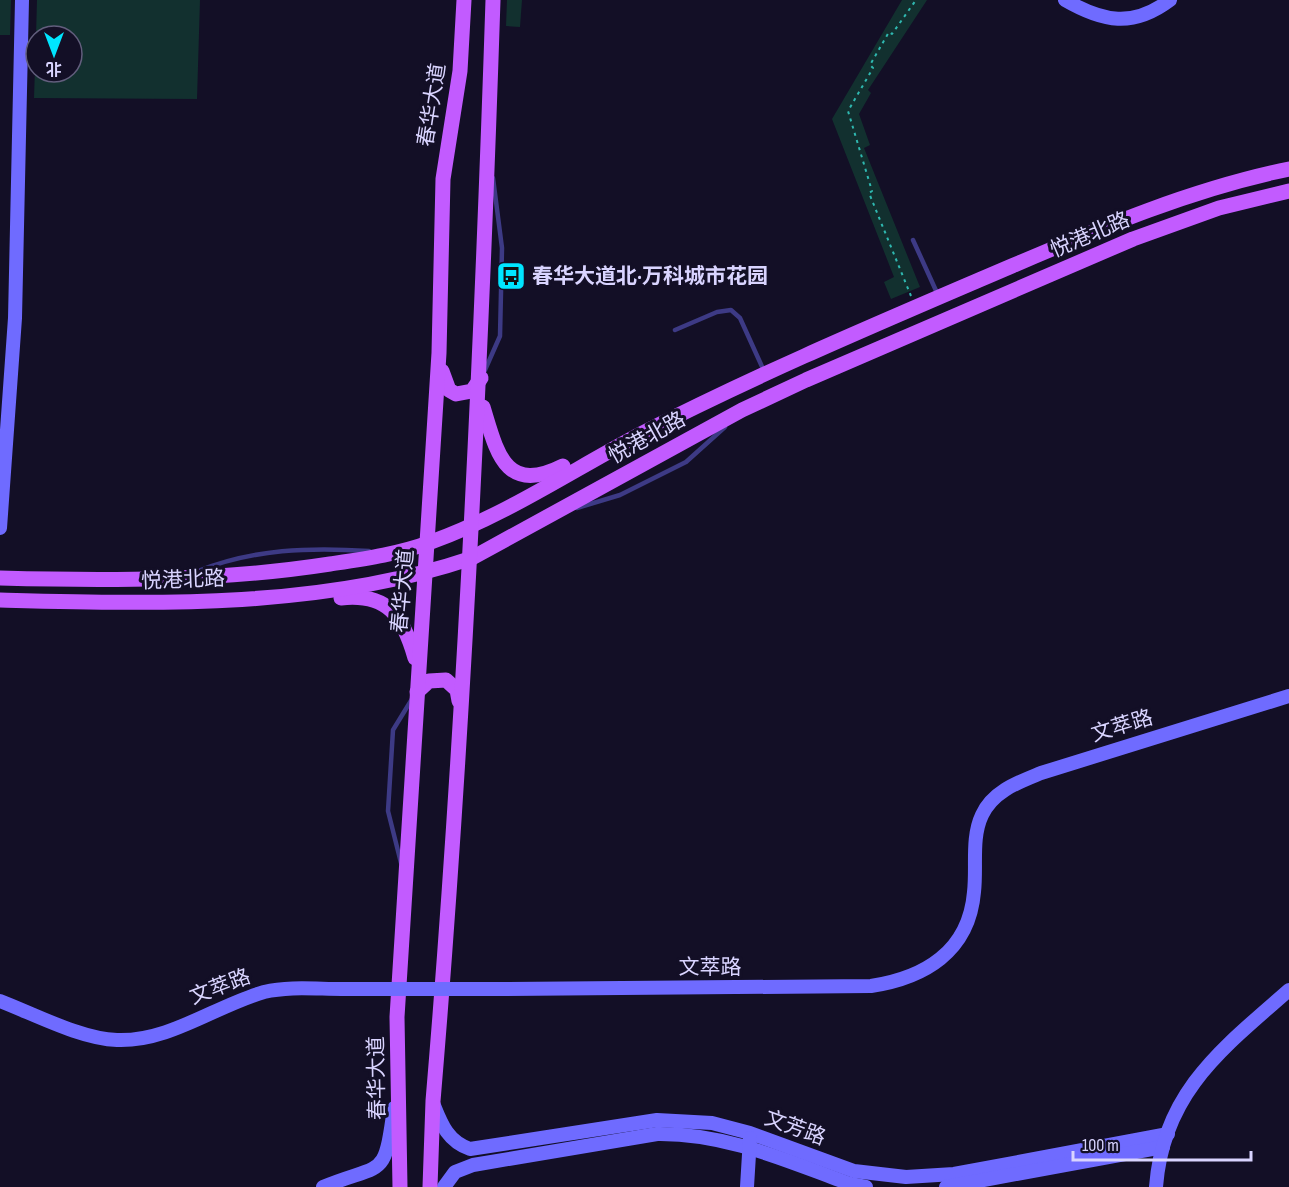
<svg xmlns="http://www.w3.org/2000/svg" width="1289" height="1187" font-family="'Sofia Sans Condensed','Noto Sans SC',sans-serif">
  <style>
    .green { fill: #12302f }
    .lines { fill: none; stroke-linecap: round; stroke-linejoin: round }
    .path { stroke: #2fb8b0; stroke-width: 2; stroke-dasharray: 3 4.5; stroke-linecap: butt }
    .lane { stroke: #3d3a85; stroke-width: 4.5 }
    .secondary { stroke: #6f6bff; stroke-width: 14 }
    .primary { stroke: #c25bff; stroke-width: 15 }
    .secondary-bridge { stroke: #6f6bff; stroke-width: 14 }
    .labels { text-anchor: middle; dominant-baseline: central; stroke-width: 6; stroke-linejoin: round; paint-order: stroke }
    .street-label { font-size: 21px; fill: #d9d4ff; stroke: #130f26 }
    .poi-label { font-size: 21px; font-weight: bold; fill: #d9d4ff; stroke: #130f26; text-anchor: start }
  </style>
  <rect width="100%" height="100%" fill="#130f26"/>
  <g class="green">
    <path d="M 0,0 L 11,0 L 10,35 L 0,35 Z"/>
    <path d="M 37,0 L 200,0 L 197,99 L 34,98 L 36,37 L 36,72 L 72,72 L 72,36 L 36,36 Z"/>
    <path d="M 507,0 L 522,0 L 520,27 L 506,26 Z"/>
    <path d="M 902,0 L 927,0 L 868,90 L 871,93 L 859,114 L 870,145 L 864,148 L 920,287 L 891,299 L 884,282 L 894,277 L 832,119 Z"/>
  </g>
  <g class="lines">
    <path class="path" d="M 911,296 L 869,193 L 872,191 L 848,111 L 873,68 L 870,65 L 889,32 L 892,34 L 916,0"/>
    <g class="lane">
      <path d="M 913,240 L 938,295"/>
      <path d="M 675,330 L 717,312 L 731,310 L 740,318 L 764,371"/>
      <path d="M 485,370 L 500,336 L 502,248 L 493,178"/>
      <path d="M 577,508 L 620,495 L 686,462 L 725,427"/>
      <path d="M 198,571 C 253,549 310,547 369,551"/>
      <path d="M 401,863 L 388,811 L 393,730 L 412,699"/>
    </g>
    <g class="secondary">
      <path d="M 1065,0 C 1103,22 1133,28 1170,0"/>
      <path d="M 0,528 L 15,318 L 22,0"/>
      <path d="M 498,989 L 871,986 C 924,978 969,952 974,892 C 977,867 971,838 982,815 C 993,791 1019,782 1041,773 L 1289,696"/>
      <path d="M 0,1001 C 34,1014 81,1039 117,1040 C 169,1042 215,1006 264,992 C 289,986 316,989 342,989"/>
      <path d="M 433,1103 C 441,1123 447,1141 470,1149 L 657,1120 L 712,1123 L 750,1133 L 854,1171 L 906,1177 L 954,1174 L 1168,1134"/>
      <path d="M 323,1187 C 384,1162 384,1181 394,1108"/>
      <path d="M 444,1187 L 455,1172 L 473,1165 L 657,1134 C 726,1133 787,1161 850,1184 L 866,1187"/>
      <path d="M 747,1187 L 750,1138"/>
      <path d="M 946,1187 L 1163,1147"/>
      <path d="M 1156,1187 C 1163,1092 1223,1048 1289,990"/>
    </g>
    <g class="primary">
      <path d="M 442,371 L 449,390 L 456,394 L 472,391 L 481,378"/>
      <path d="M 483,407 C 497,453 505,495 563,466"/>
      <path d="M 0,578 C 111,581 220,581 330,564 C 363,559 399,554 431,542 C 504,516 571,471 639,435 C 748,379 860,331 972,283 C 1076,239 1177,192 1289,169"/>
      <path d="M 341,598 C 388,593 403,616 415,658"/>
      <path d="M 0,600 C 157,604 321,609 472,558 L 742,410 L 806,380 L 1133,239 L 1219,208 L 1289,191"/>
      <path d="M 417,692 L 429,681 L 446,680 L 457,690 L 459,701"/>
      <path d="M 400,1187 L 397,1017 L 439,353 L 443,179 L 460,71 L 464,0"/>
      <path d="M 430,1187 L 433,1101 C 464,734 481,367 493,0"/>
    </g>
    <path class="secondary-bridge" d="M 342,989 L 498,989"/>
  </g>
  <defs>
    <g id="bus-square" transform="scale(1.5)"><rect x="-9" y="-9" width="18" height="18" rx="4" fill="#00e5ff" stroke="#130f26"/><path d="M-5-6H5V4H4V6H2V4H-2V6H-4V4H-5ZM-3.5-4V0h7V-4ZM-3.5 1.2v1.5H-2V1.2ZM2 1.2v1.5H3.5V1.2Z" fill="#111"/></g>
  </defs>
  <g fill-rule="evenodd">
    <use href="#bus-square" x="511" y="276"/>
  </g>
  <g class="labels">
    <g class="street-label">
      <text transform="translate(432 105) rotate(-81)">春华大道</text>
      <text transform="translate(1090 235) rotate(-23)">悦港北路</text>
      <text transform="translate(647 438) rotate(-29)">悦港北路</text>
      <text transform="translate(183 580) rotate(-2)">悦港北路</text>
      <text transform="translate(403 591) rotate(-85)">春华大道</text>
      <text transform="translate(1122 726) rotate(-17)">文萃路</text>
      <text x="710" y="967">文萃路</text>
      <text transform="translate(220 987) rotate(-21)">文萃路</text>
      <text transform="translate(377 1078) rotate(-91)">春华大道</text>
      <text transform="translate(795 1128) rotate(20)">文芳路</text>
    </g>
    <g class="poi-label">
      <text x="532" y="276">春华大道北·万科城市花园</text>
    </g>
  </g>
  <g transform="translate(54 54) rotate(180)"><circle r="28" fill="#130f26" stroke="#625e7d" stroke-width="1.5"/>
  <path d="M0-4.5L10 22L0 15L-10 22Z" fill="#00e5ff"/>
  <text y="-9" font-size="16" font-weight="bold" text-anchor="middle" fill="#d9d4ff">北</text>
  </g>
  <path d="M1073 1151v9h178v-9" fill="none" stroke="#d9d4ff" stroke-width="3"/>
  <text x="1082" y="1151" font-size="18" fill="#d9d4ff" stroke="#130f26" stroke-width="4.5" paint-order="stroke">100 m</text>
</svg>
